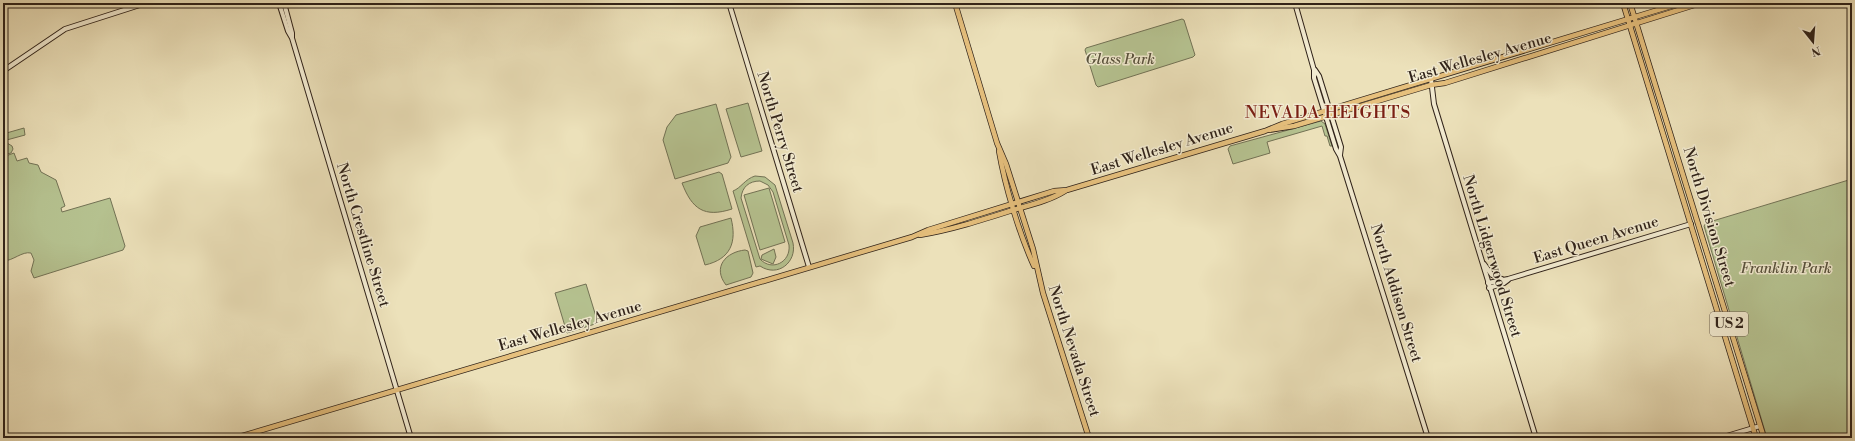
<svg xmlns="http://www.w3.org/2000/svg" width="1855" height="441" font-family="'Libre Bodoni',serif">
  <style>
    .green { fill: #b6c391; stroke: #727255; fill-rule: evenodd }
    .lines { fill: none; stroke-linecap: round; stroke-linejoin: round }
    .secondary-casing { stroke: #2f2219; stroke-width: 6 }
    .primary-casing { stroke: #2f2219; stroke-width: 6 }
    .secondary { stroke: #f3ecd2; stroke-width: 4 }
    .primary { stroke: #e6c07d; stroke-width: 4.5 }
    .labels { text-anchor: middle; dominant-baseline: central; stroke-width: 3; stroke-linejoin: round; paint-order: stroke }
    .shield { fill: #f3ecd2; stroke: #6a5f50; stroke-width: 1 }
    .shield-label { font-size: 14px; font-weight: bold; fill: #2f2219 }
    .street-label { font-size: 15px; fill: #2f2219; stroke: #f3ecd2 }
    .park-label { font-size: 15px; font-style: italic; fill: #58523d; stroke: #f3ecd2 }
    .quarter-label { font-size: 17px; letter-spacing: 1px; fill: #7a1f14; stroke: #f3ecd2 }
  </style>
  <rect width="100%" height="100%" fill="#ece1ba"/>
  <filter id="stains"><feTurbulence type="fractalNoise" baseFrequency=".005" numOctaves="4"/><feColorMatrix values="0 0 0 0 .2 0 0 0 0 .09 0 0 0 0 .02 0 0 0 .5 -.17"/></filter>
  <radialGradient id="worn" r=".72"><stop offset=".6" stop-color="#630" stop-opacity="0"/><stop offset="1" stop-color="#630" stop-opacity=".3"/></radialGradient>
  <g class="green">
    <path d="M 1182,19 L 1184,20 L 1195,55 L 1193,57 L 1098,87 L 1096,85 L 1085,50 L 1086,48 Z"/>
    <path d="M 748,103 L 762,151 L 741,157 L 726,109 Z"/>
    <path d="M 716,104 L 731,157 L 728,163 L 675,179 L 663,140 L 667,127 L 676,115 Z"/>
    <path d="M 1321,121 L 1325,124 L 1332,146 L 1330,146 L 1327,136 L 1325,136 L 1322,126 L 1267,142 L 1270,153 L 1233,164 L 1228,149 L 1230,146 Z"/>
    <path d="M 24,128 L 25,135 L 3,141 L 3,134 Z"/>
    <path d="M 7,143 L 12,146 L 13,149 L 11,153 L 3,155 L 3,144 Z"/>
    <path d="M 14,153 L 17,161 L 27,158 L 29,163 L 38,165 L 41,172 L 56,180 L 65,206 L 61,208 L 62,212 L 110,198 L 125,246 L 123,250 L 34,278 L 31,271 L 34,260 L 31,253 C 22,251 13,261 3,261 L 3,157 Z"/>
    <path d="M 719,172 L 722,174 L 732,209 C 704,218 692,209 682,183 Z"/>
    <path d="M 755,176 L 765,177 L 775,185 L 793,243 C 797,262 778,278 760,266 L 756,267 L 733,191 C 741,188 745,179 755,176 ZM 760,181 L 768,185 L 773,192 L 789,245 C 791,262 772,272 760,259 L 741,198 C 742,187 749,181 760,181 Z"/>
    <path d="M 1852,179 L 1852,438 L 1767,438 L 1704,226 L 1706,223 Z"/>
    <path d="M 769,188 L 785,242 L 760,250 L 744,195 Z"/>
    <path d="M 731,218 C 737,242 731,259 705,265 L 696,236 L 700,227 Z"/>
    <path d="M 774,249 L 776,257 L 773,264 L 761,259 L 762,255 Z"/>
    <path d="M 745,250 L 748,251 L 753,273 L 751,277 L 726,285 C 712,267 726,252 745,250 Z"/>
    <path d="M 586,284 L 598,323 L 567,333 L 555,293 Z"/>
  </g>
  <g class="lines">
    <g class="secondary-casing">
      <g id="secondary">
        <path d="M 279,3 L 288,31 L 292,38 L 411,438"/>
        <path d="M 284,3 L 292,33 L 292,37"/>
        <path d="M 729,3 L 809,267"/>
        <path d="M 1295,3 L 1314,70 L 1314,78 L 1336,149 L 1340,156 L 1428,438"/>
        <path d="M 1315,70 L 1319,76 L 1341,147 L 1340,155"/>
        <path d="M 3,71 L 65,29 L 146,3"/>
        <path d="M 1431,79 L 1434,104 L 1536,438"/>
        <path d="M 1484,264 L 1492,275 L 1502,279"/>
        <path d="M 1488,283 L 1508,279 L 1691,224"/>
        <path d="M 1489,288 L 1504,283 L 1508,280"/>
        <path d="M 1720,438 L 1760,426"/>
      </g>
    </g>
    <g class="primary-casing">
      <g id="primary">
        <path d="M 955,3 L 997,143 L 1006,164 L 1033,249 L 1043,293 L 1089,438"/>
        <path d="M 1623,3 L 1756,438"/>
        <path d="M 1630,3 L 1764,438"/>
        <path d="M 1269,130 L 1294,126 L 1431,85 L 1445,83 L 1701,3"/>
        <path d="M 999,151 C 1005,186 1019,233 1034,266"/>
        <path d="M 920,235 C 951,230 982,220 1013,210 C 1030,205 1049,201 1065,191"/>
        <path d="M 235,438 L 912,237 L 928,230 L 1054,191 L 1067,190 L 1265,131 L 1282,124 L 1681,3"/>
      </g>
    </g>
    <use href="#secondary" class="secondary"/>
    <use href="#primary" class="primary"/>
  </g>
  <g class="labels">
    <rect class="shield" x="1710" y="312" width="38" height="24" rx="3"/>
    <g class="shield-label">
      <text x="1729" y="324">US 2</text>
    </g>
    <g class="street-label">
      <text transform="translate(1480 58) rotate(-16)">East Wellesley Avenue</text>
      <text transform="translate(780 132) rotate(73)">North Perry Street</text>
      <text transform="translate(1162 149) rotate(-17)">East Wellesley Avenue</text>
      <text transform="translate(1709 217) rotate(73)">North Division Street</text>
      <text transform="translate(363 235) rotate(73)">North Crestline Street</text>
      <text transform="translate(1596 240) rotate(-17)">East Queen Avenue</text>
      <text transform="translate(1492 256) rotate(73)">North Lidgerwood Street</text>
      <text transform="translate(1396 293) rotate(73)">North Addison Street</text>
      <text transform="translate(570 326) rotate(-16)">East Wellesley Avenue</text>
      <text transform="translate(1074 351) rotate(72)">North Nevada Street</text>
    </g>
    <g class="park-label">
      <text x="1120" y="59">Glass Park</text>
      <text x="1786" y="268">Franklin Park</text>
    </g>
    <g class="quarter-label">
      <text x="1328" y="113">NEVADA HEIGHTS</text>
    </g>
  </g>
  <rect width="1855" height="441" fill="none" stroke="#ece1ba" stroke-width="16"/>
  <rect x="4" y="4" width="1847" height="433" fill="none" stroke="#2f2219" stroke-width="2"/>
  <rect x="8" y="8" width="1839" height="425" fill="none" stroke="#2f2219"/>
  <g transform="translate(1813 42) rotate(163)" stroke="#f3ecd2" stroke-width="3" paint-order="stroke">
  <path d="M0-3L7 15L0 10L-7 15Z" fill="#2f2219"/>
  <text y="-6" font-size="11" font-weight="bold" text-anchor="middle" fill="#2f2219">N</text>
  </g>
  <rect width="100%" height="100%" filter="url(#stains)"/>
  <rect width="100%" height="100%" fill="url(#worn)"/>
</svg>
